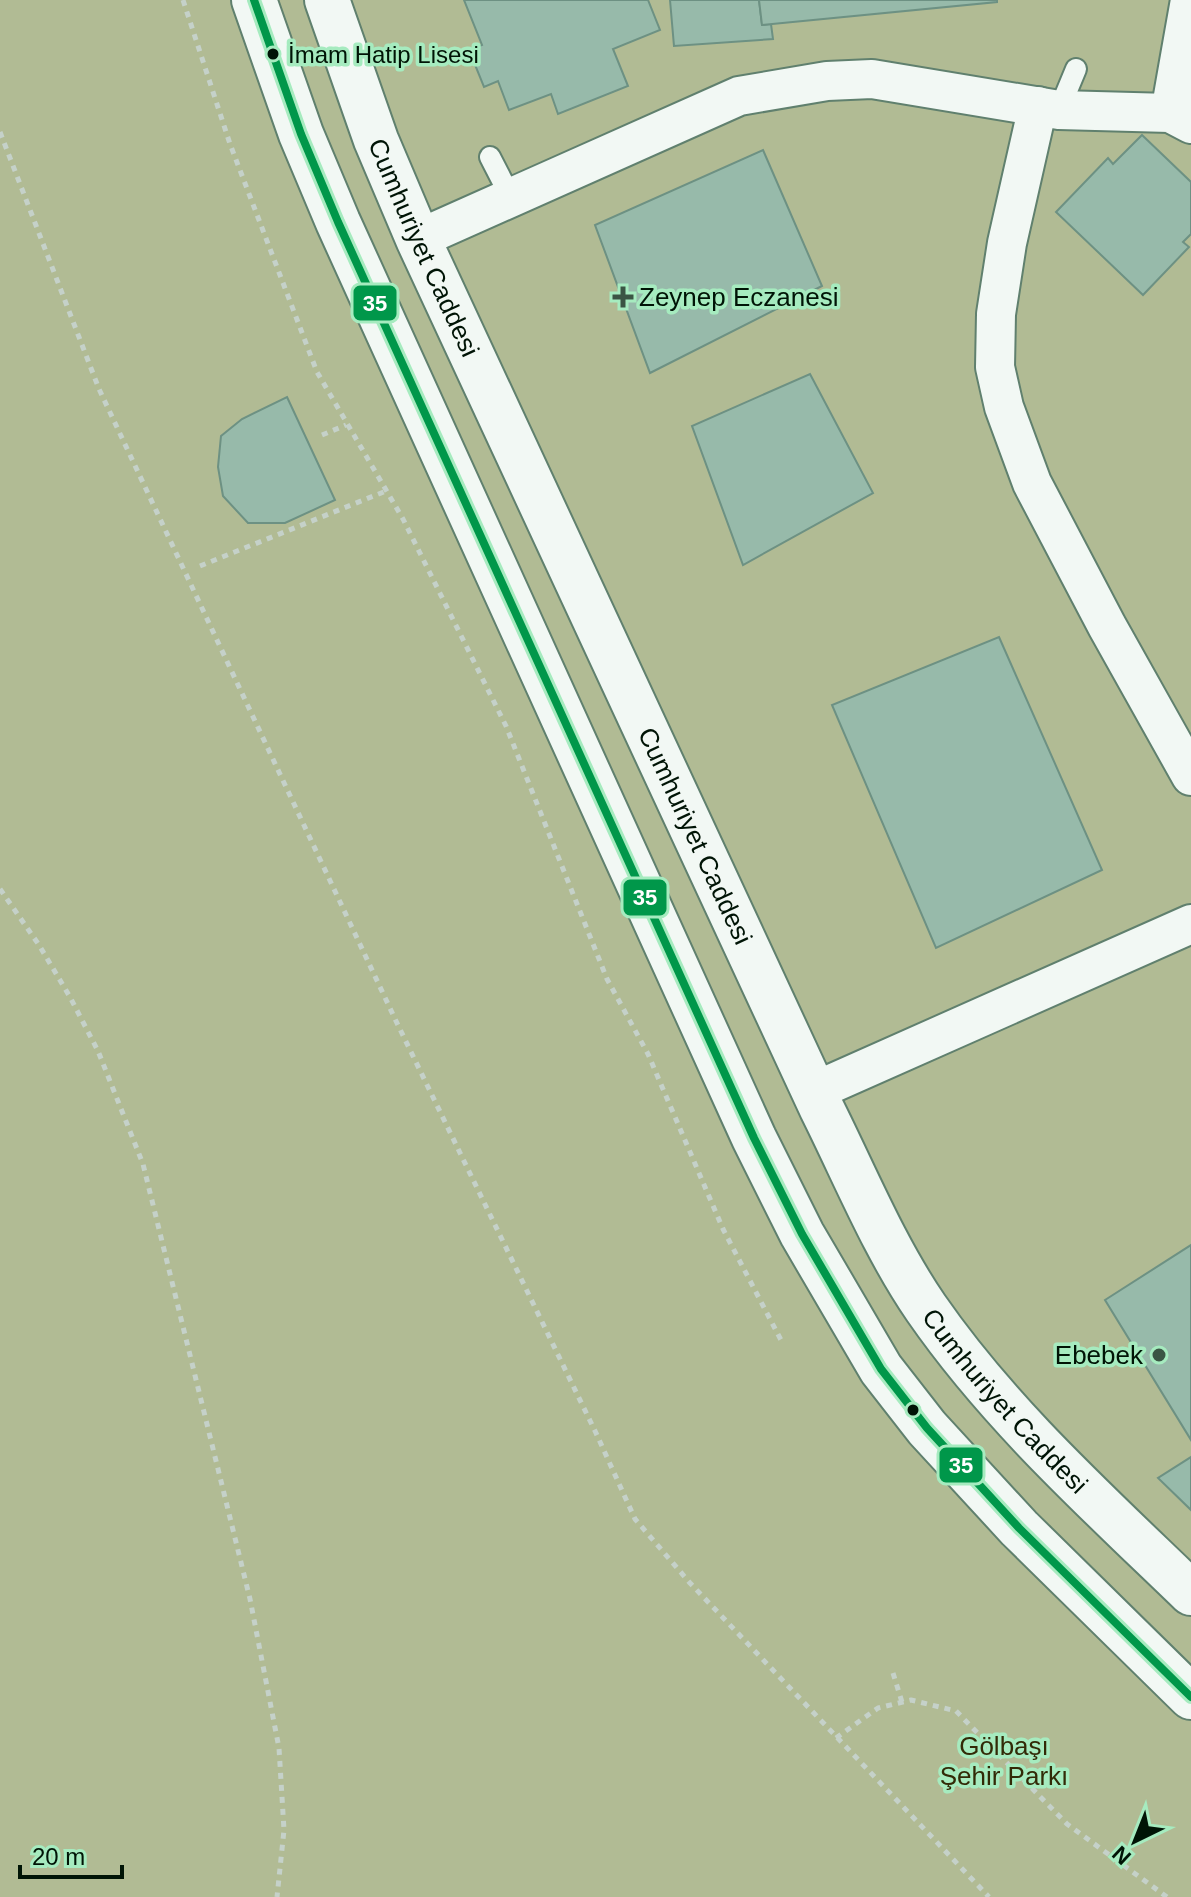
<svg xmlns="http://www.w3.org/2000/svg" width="1191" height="1897" font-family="Arial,sans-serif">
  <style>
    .green { fill: #b1bb94 }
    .building { fill: #97baaa; stroke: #6d9183; stroke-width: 2 }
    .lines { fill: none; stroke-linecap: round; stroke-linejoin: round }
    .service-casing { stroke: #60806e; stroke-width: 24 }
    .minor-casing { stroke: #60806e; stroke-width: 42 }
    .secondary-casing { stroke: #60806e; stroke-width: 48 }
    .path { stroke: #c5d1c9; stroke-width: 5; stroke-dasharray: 6 6; stroke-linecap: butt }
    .service { stroke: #f2f8f4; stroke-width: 20 }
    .minor { stroke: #f2f8f4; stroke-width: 38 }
    .secondary { stroke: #f2f8f4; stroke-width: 44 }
    .bus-1-casing { stroke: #a6ebbf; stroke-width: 14 }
    .bus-1 { stroke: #00974a; stroke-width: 8 }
    .bus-dot { fill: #001406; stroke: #a6ebbf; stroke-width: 3 }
    .poi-dot { fill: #3b5544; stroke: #a6ebbf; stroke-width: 3 }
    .labels { text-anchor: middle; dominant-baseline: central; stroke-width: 7; stroke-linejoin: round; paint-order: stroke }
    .bus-label { font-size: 24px; fill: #001406; stroke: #a6ebbf; text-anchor: start }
    .street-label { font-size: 26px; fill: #001406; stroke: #a6ebbf }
    .poi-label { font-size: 26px; fill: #001406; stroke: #a6ebbf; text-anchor: start }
    .park-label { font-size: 26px; fill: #322a07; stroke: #a6ebbf }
    .line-badge { stroke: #a6ebbf; stroke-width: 3 }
    .badge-label { font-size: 22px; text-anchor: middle; font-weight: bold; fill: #fff }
  </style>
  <rect width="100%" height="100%" fill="#a9cfb7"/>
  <rect class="green" x="0" y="0" width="1191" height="1897"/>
  <g class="building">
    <path d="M 464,0 L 648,0 L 660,30 L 613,49 L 628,86 L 558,114 L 551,94 L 509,110 L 498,81 L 484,87 L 469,50 L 482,45 Z"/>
    <path d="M 670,0 L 759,0 L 762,25 L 771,24 L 773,39 L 674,46 Z"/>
    <path d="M 759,0 L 997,0 L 997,2 L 762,25 Z"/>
    <path d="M 1142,135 L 1191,182 L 1191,234 L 1183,242 L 1189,247 L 1143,295 L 1056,212 L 1108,158 L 1113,164 Z"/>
    <path d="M 763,150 L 822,286 L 650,373 L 595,225 Z"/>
    <path d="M 810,374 L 873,493 L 743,565 L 692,426 Z"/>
    <path d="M 287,397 L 335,500 L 285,523 L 248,523 L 223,496 L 218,467 L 221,436 L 242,419 Z"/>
    <path d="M 999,637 L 1102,870 L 936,948 L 832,705 Z"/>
    <path d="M 1191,1245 L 1191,1440 L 1105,1300 Z"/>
    <path d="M 1191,1457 L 1191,1510 L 1158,1478 Z"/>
  </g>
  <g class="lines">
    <g class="service-casing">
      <g id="service">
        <path d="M 1059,110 L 1076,69"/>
        <path d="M 490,157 L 511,198"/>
      </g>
    </g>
    <g class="minor-casing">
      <g id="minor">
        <path d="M 1038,106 L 1007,243 L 996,314 L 995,367 L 1004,407 L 1032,483 L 1107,626 L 1191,776"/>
        <path d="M 1170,113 L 1190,0"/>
        <path d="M 418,239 L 739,96 L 827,81 L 872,79 L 1059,110 L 1170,113 L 1191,124"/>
        <path d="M 815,1091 L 1191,924"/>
      </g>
    </g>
    <g class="secondary-casing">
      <g id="secondary">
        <path d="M 254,0 L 301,134 L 338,222 L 754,1138 L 802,1234 L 881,1369 L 927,1428 L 1019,1528 L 1191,1697"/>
        <path id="s1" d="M 327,0 L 376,140 L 418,239 L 822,1109 C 855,1175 884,1247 926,1308 C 1000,1415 1098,1503 1191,1593"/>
      </g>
    </g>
    <g class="path">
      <path d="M 183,0 L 230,144 L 317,372 L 403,519 L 506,726 L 607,979 L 648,1054 L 723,1229 L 782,1342"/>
      <path d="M 0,132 L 99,389 L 396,1021 L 596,1433 L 635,1519 L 690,1583 L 989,1897"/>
      <path d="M 322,435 L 346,425"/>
      <path d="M 200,566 L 386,491"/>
      <path d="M 0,889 L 39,945 L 70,997 L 98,1051 L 143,1164 L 250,1599 L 279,1748 L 284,1830 L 277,1897"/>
      <path d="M 893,1673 L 902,1702"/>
      <path d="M 836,1738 L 878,1708 L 911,1700 L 956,1711 L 1067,1824 L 1167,1897"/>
    </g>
    <use href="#service" class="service"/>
    <use href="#minor" class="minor"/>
    <use href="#secondary" class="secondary"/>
    <g class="bus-1-casing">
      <path id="bus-1" d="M 254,0 L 301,134 L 338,222 L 754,1138 L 802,1234 L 881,1369 L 927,1428 L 1019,1528 L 1191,1697"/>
    </g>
    <use href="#bus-1" class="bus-1"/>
  </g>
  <g class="bus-dot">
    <circle cx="273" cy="54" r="7"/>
    <circle cx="913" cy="1410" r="7"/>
  </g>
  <g class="poi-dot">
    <path d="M619 285h8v8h8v8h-8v8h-8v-8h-8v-8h8z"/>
    <circle cx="1159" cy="1355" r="8"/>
  </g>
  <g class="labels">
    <g class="bus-label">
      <text x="288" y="54">İmam Hatip Lisesi</text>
    </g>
    <g class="street-label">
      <text stroke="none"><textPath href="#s1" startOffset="266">Cumhuriyet Caddesi</textPath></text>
      <text stroke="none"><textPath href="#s1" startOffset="914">Cumhuriyet Caddesi</textPath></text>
      <text stroke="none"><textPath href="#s1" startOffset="1562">Cumhuriyet Caddesi</textPath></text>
    </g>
    <g class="poi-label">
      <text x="639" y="297">Zeynep Eczanesi</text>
      <text x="1143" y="1355" text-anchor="end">Ebebek</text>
    </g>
    <g class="park-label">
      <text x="1004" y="1746">Gölbaşı<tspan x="1004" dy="30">Şehir Parkı</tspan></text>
    </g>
  </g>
  <g class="line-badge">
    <rect x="352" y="284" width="46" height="38" rx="8" fill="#00974a"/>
    <rect x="622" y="878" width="46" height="39" rx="8" fill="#00974a"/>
    <rect x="938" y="1446" width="46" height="38" rx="8" fill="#00974a"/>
  </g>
  <g class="badge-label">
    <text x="375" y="311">35</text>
    <text x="645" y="905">35</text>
    <text x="961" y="1473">35</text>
  </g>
  <g transform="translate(1135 1841) rotate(223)" stroke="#a6ebbf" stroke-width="6" paint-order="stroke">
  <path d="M0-6L14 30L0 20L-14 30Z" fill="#001406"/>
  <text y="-12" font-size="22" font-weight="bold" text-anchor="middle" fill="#001406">N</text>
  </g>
  <path d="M20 1865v12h102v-12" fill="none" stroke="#001406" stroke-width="4"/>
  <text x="32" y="1865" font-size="24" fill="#001406" stroke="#a6ebbf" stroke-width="6" paint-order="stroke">20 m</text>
</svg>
